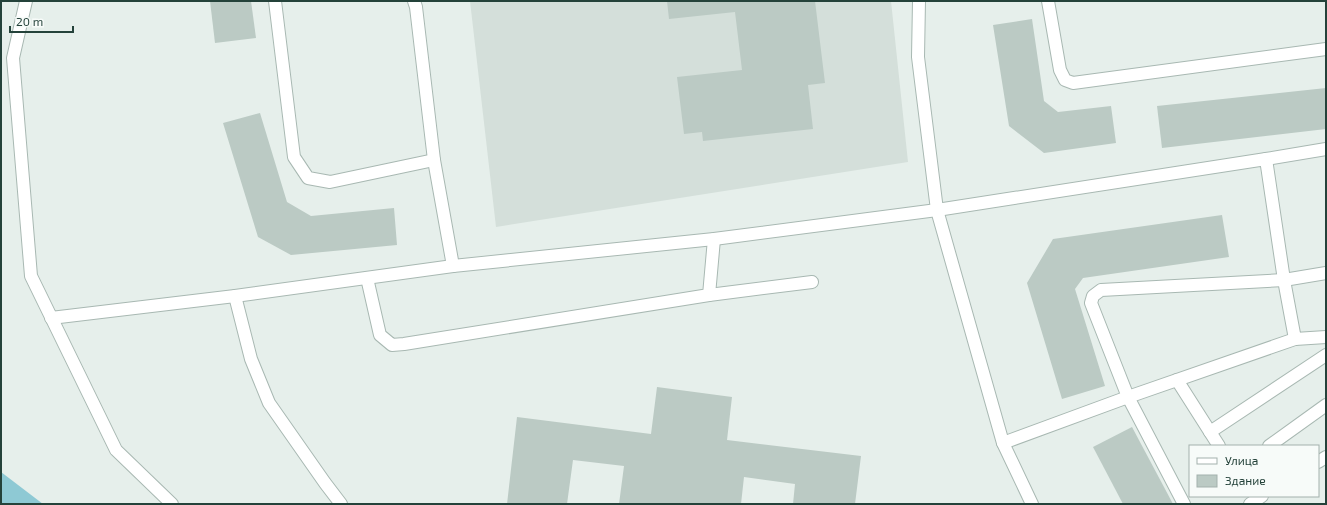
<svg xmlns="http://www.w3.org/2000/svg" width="1327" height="505" font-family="'Exo 2',sans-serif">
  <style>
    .built { fill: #d4dfda }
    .water { fill: #8ec9d4 }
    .building { fill: #bbcac4 }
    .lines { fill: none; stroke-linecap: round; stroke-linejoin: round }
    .minor-casing { stroke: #a8b8b2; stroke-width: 14 }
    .minor { stroke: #fff; stroke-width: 12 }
  </style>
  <rect width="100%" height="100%" fill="#e6efeb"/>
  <path class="built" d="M 470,1 L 891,1 L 908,162 L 496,227 Z"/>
  <path class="water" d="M 1,472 L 43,504 L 1,504 Z"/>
  <g class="building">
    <path d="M 210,1 L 251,1 L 256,38 L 215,43 Z"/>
    <path d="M 667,1 L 815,1 L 825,83 L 808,85 L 813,129 L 703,141 L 702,132 L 684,134 L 677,77 L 742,70 L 735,12 L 669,19 Z"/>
    <path d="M 1032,19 L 1044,101 L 1058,112 L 1111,106 L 1116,143 L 1044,153 L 1009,126 L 993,25 Z"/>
    <path d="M 1326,88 L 1326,129 L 1162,148 L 1157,106 Z"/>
    <path d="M 260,113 L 287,202 L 311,216 L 394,208 L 397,245 L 291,255 L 258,237 L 223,123 Z"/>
    <path d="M 1222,215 L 1229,257 L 1083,278 L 1075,289 L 1105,386 L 1062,399 L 1027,283 L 1053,239 Z"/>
    <path d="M 657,387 L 732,397 L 727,440 L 861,456 L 855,504 L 793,504 L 795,484 L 744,477 L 741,504 L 619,504 L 624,466 L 573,460 L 567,504 L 507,504 L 517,417 L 651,434 Z"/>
    <path d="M 1132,427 L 1173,504 L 1123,504 L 1093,447 Z"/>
  </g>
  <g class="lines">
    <g class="minor-casing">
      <g id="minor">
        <path d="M 26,1 L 13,58 L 31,276 L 116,450 L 172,504"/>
        <path d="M 275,1 L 294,157 L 308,178 L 330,182 L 434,160"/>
        <path d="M 414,1 L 416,7 L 434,160 L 453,266"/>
        <path d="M 919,1 L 918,57 L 937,210 L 1003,443 L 1032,504"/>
        <path d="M 1048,1 L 1060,70 L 1065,80 L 1073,83 L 1326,49"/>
        <path d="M 1266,159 L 1326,149"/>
        <path d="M 367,278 L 380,335 L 392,345 L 404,344 L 709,295 L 714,239"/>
        <path d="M 709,295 L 812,282"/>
        <path d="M 235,296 L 251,359 L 269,403 L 325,483 L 341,504"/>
        <path d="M 51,318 L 235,296 L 453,266 L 714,239 L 937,210 L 1266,159 L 1284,280 L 1295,339 L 1326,337"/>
        <path d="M 1177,380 L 1219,446"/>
        <path d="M 1210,432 L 1326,355"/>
        <path d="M 1003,443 L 1128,397 L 1295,339"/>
        <path d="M 1269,446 L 1326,405"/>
        <path d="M 1318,462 L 1326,457"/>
        <path d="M 1184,504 L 1128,397 L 1091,303 L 1093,296 L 1101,290 L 1284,280 L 1326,273"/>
        <path d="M 1250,504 L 1262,496"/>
      </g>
    </g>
    <use href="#minor" class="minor"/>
  </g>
  <rect width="1327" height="505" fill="none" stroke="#24423a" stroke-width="4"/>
  <rect x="1189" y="445" width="130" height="52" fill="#f7fbf9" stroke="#a3b1ad"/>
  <rect x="1197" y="458" width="20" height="6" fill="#ffffff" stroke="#a3b1ad"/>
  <text x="1225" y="465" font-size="12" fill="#24423a">Улица</text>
  <rect x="1197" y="475" width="20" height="12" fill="#bbcac4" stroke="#a3b1ad"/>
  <text x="1225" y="485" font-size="12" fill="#24423a">Здание</text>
  <path d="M10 26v6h63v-6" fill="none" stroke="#24423a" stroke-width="2"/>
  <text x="16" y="26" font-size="12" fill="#24423a" stroke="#f7fbf9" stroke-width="3" paint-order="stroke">20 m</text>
</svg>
